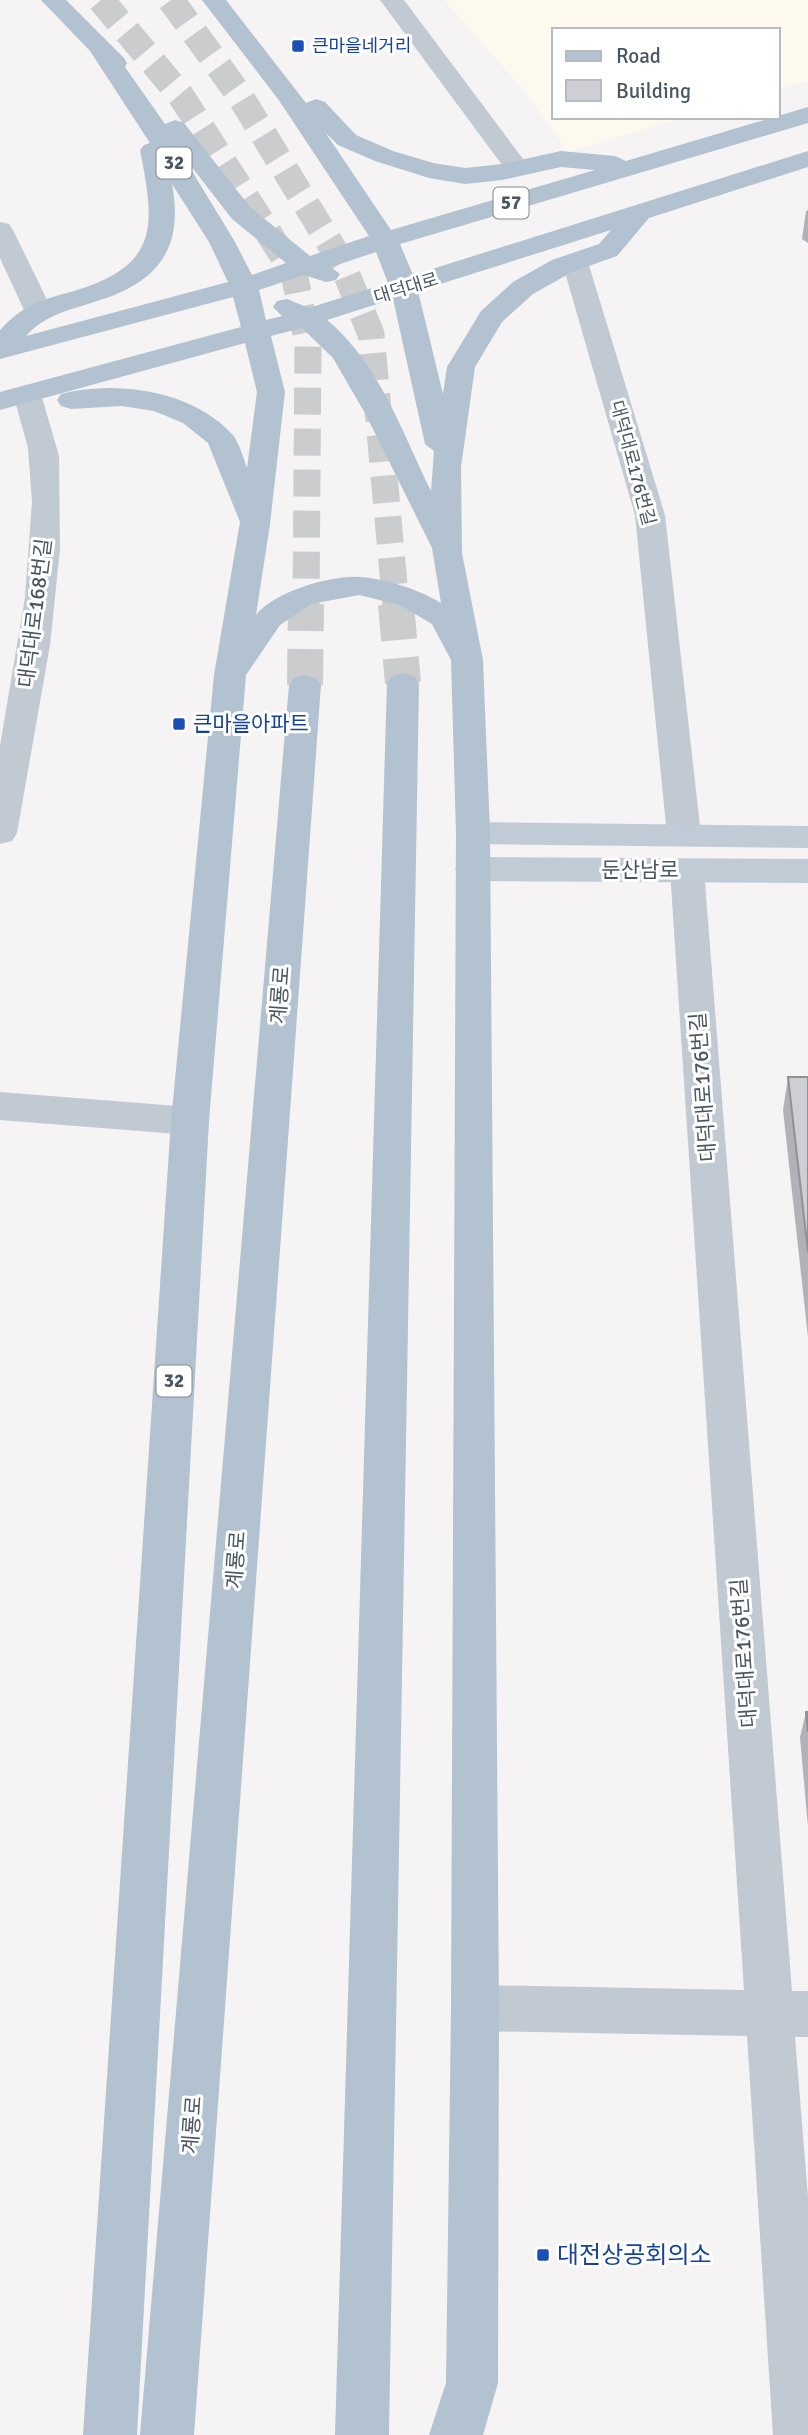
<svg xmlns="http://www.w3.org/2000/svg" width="808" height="2435" font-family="Signika,'Noto Sans KR',sans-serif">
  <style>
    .commercial { fill: #fdf9ef }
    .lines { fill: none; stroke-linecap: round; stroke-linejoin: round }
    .primary-tunnel-far1 { stroke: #caccce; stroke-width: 27; stroke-dasharray: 27 14; stroke-linecap: butt }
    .primary-tunnel { stroke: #caccce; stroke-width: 36; stroke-dasharray: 36 18; stroke-linecap: butt }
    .street { fill: #c1cad2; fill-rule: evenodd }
    .secondary { fill: #c1cbd6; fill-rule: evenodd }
    .primary { fill: #b3c2d1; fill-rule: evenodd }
    .wall { fill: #b0b2b7 }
    .building { fill: #cdcfd5; stroke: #909195; stroke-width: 2 }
    .transit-dot { fill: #1a4fb4; stroke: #fff; stroke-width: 2.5 }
    .labels { text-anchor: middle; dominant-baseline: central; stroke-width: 6; stroke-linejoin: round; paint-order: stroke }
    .far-transit-label { font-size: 18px; fill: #164399; stroke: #fff; text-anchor: start }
    .far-street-label { font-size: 18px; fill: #4a5661; stroke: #fff }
    .shield { fill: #fff; stroke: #808990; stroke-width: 2 }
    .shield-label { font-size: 19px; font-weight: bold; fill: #4a5661 }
    .street-label { font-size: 21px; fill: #4a5661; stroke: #fff }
    .transit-label { font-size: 21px; fill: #164399; stroke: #fff; text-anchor: start }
    .near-transit-label { font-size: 24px; fill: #164399; stroke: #fff; text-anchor: start }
  </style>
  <rect width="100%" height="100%" fill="#f5f3f3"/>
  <path class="commercial" d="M 444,0 L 808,0 L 808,81 L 778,90 L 778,30 L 554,30 L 554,117 L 686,117 L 568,152 L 526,93 Z"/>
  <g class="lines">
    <g class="primary-tunnel-far1">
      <path d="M 101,0 L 181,96 L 294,273 L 308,344 L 306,606"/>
      <path d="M 171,0 L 240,96 L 342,263 L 371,334 L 396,606"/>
    </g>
    <g class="primary-tunnel">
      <path d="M 396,604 L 403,683"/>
      <path d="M 305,685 L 306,604"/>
    </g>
    <g class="street">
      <path d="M 380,0 L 404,0 L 526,163 L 530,168 L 526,173 L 517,176 L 508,173 Z"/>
      <path d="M 0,222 L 9,224 L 13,230 L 52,310 L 48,316 L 38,318 L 28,316 L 24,310 L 0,258 Z"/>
      <path d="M 575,254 L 585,256 L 588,262 L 665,515 L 701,835 L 696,843 L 684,846 L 672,843 L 667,835 L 635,515 L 562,262 L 565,256 Z"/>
      <path d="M 27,385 L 37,388 L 41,394 L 59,456 L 60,549 L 50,645 L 17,833 L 12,841 L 0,844 L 0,746 L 25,597 L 32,502 L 28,448 L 13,394 L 17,388 Z"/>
      <path d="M 687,858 L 699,862 L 704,870 L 792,1991 L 808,1991 L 808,2037 L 795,2037 L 808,2197 L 808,2435 L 773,2435 L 747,2036 L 475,2031 L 458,2024 L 451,2008 L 458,1992 L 475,1985 L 744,1990 L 670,870 L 675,862 Z"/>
      <path d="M 0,1092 L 190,1107 L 203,1111 L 209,1121 L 203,1131 L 190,1135 L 0,1120 Z"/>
    </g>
    <g class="secondary">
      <path d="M 473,822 L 808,826 L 808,848 L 473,844 L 461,841 L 456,833 L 461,825 Z"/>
      <path d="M 472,857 L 808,859 L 808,883 L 472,881 L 460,877 L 455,869 L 460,861 Z"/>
    </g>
    <g class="primary">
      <path d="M 41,0 L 66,0 L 124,58 L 127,63 L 125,67 L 165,124 L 175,120 L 184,123 L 250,207 L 310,256 L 369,236 L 278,99 L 202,0 L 226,0 L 306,103 L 316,99 L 325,102 L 356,135 L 393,151 L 433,163 L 465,168 L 502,164 L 561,151 L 615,156 L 626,161 L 808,107 L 808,123 L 400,244 L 413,275 L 808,151 L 808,167 L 649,218 L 617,256 L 572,272 L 533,294 L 502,322 L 475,367 L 461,467 L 462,553 L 483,660 L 490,833 L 499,2008 L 498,2383 L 483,2435 L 429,2435 L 446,2383 L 451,2008 L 456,833 L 451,660 L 432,624 L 400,605 L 359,595 L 311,604 L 280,625 L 246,675 L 209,1121 L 137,2435 L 83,2435 L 171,1121 L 214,675 L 240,522 L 208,443 L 183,423 L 154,411 L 122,406 L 71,409 L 61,406 L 57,400 L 61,394 C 116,380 190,390 231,433 C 239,441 243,457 247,468 L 257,392 L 245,343 L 0,410 L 0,392 L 241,327 L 233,297 L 0,359 L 0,330 C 24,304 41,300 74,291 C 160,265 155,226 140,150 L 144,145 L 150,143 L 90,51 ZM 325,132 L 338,145 L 375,161 L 429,178 L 465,184 L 502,180 L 561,167 L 595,170 L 391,230 ZM 181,153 L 232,219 L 286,263 L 252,275 L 235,242 ZM 172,184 L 209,242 L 228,282 L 26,336 C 46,314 70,310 97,301 C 159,282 184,248 172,184 ZM 611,230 L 599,244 L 552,260 L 513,282 L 481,311 L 447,367 L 443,394 L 418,291 ZM 376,252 L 388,283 L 309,308 L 287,299 L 277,301 L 273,307 L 282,316 L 266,320 L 259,290 L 304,275 L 326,282 L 336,280 L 340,274 L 331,267 ZM 393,299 L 425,444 L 434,451 L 431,491 C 402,432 379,363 327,320 ZM 302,328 L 333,358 L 366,415 L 432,548 L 441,603 C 420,590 384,578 359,577 C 331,575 274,592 256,615 L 270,524 L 285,392 L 271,336 Z"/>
      <path d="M 403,673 L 414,676 L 419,683 L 389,2435 L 335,2435 L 387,683 L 392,676 Z"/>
      <path d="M 305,675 L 316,678 L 321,685 L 194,2435 L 140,2435 L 289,685 L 294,678 Z"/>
    </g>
  </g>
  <g class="wall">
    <path d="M 808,210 L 808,243 L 802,239 L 806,211 Z"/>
    <path d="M 788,1077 L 808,1077 L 808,1337 L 783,1110 Z"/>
    <path d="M 806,1712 L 808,1712 L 808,1827 L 800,1737 Z"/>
  </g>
  <g class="building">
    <path d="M 788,1077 L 808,1077 L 808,1252 Z"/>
    <path d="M 806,1712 L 808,1712 L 808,1732 Z"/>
  </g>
  <g class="transit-dot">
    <rect x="291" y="39" width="14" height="14" rx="3.5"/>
    <rect x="172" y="717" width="14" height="14" rx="3.5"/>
    <rect x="536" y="2248" width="14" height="14" rx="3.5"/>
  </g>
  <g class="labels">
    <g class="far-transit-label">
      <text x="312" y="46">큰마을네거리</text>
    </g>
    <g class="far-street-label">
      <text transform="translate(406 288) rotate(-17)">대덕대로</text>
      <text transform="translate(633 463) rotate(75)">대덕대로176번길</text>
    </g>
    <g class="shield">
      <rect x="156.5" y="147.5" width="35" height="31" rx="5"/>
      <rect x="493.5" y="187.5" width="35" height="31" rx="5"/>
      <rect x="156.5" y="1365.5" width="35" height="31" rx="5"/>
    </g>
    <g class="shield-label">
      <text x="174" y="163">32</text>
      <text x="511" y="203">57</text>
      <text x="174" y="1381">32</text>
    </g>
    <g class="street-label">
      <text transform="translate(35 613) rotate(-83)">대덕대로168번길</text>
      <text x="640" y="870">둔산남로</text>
      <text transform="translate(280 995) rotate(-86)">계룡로</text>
      <text transform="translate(703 1087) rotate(-94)">대덕대로176번길</text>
      <text transform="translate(236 1560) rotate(-86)">계룡로</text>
      <text transform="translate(744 1653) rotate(-94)">대덕대로176번길</text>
      <text transform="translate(192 2125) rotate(-86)">계룡로</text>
    </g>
    <g class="transit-label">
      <text x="193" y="724">큰마을아파트</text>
    </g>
    <g class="near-transit-label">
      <text x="557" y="2255">대전상공회의소</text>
    </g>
  </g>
  <rect x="552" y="28" width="228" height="91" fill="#ffffff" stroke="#b7bbc0" stroke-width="2"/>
  <rect x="566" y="51" width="35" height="10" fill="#b3c2d1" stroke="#b7bbc0" stroke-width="2"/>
  <text x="616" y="63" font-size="21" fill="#4a5661">Road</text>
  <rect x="566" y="80" width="35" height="21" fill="#cdcfd5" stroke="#b7bbc0" stroke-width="2"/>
  <text x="616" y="98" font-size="21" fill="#4a5661">Building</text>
</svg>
